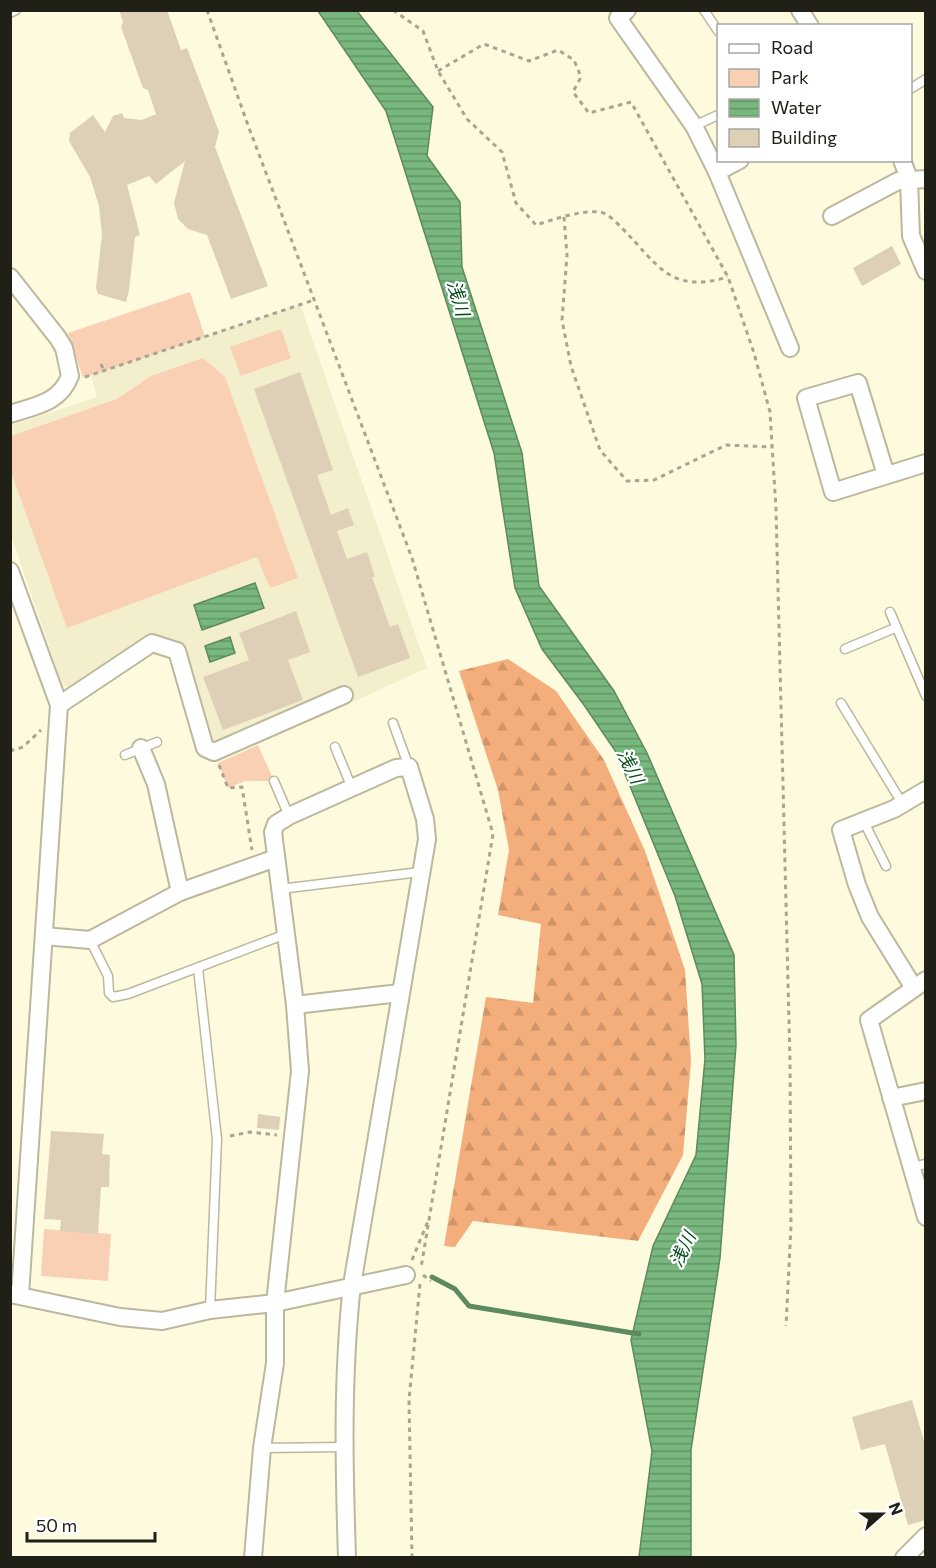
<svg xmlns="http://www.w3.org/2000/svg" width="936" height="1568" font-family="Commissioner,'Noto Sans JP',sans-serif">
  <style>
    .built { fill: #f3eecb }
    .green { fill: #fad0b4 }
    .forest { fill: url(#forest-firs) }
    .water { fill: url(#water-rules); stroke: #5e8a5f; stroke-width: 1.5 }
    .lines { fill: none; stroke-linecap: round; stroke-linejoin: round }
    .stream { stroke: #5e8a5f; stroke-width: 5 }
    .building { fill: #decfb7 }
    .lane-casing { stroke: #bbb89e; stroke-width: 11 }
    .street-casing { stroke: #bbb89e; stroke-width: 20 }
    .path { stroke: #a8a691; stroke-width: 3; stroke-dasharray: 4.5 4.5; stroke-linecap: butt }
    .lane { stroke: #fff; stroke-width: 8 }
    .street { stroke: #fff; stroke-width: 16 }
    .labels { text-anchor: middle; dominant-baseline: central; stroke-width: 4.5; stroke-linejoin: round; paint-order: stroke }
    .water-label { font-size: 18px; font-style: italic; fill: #024d17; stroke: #fff }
  </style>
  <defs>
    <pattern id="forest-firs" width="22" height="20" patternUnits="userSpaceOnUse" patternTransform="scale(1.5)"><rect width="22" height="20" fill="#f4ae7c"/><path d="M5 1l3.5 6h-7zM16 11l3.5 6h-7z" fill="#d1956a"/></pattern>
    <pattern id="water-rules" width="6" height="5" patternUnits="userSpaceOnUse" patternTransform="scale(1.5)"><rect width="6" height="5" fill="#78b77e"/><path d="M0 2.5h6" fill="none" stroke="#629466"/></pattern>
  </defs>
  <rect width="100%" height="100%" fill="#fdfade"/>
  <path class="built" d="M 300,304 L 427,668 L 348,704 L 344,695 L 214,752 L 177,651 L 159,643 L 72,697 L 68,688 L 62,684 L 11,535 L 10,426 L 97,397 L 91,375 Z"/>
  <g class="green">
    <path d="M 190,292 L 205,337 L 83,378 L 68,333 Z"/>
    <path d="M 281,329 L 291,358 L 241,376 L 230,347 Z"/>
    <path d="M 203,358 L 225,377 L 298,578 L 270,588 L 257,557 L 67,628 L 11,472 L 11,436 L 117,399 L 151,376 Z"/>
    <path d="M 258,745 L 274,781 L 245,781 L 228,788 L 218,763 Z"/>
    <path d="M 44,1229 L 111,1234 L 108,1281 L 41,1276 Z"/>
  </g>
  <path class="forest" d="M 508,659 L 556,691 L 604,760 L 645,851 L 685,970 L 691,1062 L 683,1155 L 638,1241 L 473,1221 L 455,1247 L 444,1246 L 486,997 L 533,1003 L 541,924 L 498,915 L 509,850 L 498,790 L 459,671 Z"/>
  <g class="water">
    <path d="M 318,11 L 357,11 L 433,107 L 427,156 L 460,202 L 462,267 L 522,453 L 539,586 L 614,691 L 647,753 L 734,955 L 736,1045 L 720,1258 L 691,1450 L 691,1557 L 639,1557 L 652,1451 L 631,1340 L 653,1246 L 696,1155 L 705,1059 L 702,984 L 675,896 L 616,752 L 584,705 L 542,649 L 515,588 L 494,453 L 386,111 Z"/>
    <path d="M 255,583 L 264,608 L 202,630 L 194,605 Z"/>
    <path d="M 230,637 L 235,653 L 210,662 L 205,646 Z"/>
  </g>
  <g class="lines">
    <path class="stream" d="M 432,1277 L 455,1289 L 469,1306 L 639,1334"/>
  </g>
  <g class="building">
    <path d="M 119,10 L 167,10 L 181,50 L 187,48 L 219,132 L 215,147 L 268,286 L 231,299 L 207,235 L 188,229 L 178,219 L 174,203 L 185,161 L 156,184 L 149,176 L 127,185 L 140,235 L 135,237 L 129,290 L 126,302 L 98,294 L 96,288 L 102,235 L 99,206 L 90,177 L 69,141 L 70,133 L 93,115 L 105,132 L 113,116 L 122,113 L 124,118 L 142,120 L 156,114 L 148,90 L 143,88 L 121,27 L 123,22 Z"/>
    <path d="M 892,246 L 901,264 L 862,286 L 853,268 Z"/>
    <path d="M 300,372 L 333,470 L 317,475 L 331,515 L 348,508 L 354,525 L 337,531 L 347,559 L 367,552 L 375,577 L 372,577 L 390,627 L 398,624 L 410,658 L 358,677 L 254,389 Z"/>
    <path d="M 296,611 L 310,652 L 288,660 L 303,700 L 223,730 L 203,677 L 249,660 L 239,633 Z"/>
    <path d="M 258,1114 L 280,1117 L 279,1130 L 257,1128 Z"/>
    <path d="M 51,1131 L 104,1134 L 102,1154 L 110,1155 L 109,1187 L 101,1187 L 98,1234 L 60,1231 L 61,1220 L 44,1219 Z"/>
    <path d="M 912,1400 L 926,1448 L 926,1520 L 908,1525 L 885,1444 L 861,1450 L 852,1417 Z"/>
  </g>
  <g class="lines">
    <g class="lane-casing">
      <g id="lane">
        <path d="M 704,10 L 718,31"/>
        <path d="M 10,13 L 16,10"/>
        <path d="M 910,89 L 926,79"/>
        <path d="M 694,126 L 718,115"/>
        <path d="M 890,612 L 926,696"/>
        <path d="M 845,649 L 895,628"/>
        <path d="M 841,703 L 902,803"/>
        <path d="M 393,723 L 409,767"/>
        <path d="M 335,747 L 352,788"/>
        <path d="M 125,755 L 157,742"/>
        <path d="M 274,781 L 289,816"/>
        <path d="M 864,822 L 886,866"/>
        <path d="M 280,889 L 420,872"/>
        <path d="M 90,940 L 108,976 L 109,993 L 113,997 L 128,994 L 286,934"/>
        <path d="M 198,968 L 217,1139 L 210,1310"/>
        <path d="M 911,1167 L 926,1164"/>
        <path d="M 262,1448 L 343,1447"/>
      </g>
    </g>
    <g class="street-casing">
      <g id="street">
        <path d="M 627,10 L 618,18 L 694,126 L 717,172 L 790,348"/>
        <path d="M 800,10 L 810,26"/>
        <path d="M 902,160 L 909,179 L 911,236 L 926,271"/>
        <path d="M 717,172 L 740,160"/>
        <path d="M 832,216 L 898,181 L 926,179"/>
        <path d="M 10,277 L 58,338 L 64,348 L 70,376 C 60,403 35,406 10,414"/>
        <path d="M 886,475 L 858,383 L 806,398 L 833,492 L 926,463"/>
        <path d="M 10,571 L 59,705 L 20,1295"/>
        <path d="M 59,705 L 152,643 L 177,651 L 205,748 L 214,752 L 344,695"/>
        <path d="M 141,748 L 156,784 L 180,892"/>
        <path d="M 44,936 L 90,940 L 180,892 L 276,858"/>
        <path d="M 926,980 L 869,1020 L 926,1217"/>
        <path d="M 914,988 L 870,917 L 857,885 L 841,830 L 894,809 L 926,790"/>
        <path d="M 295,1005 L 400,993"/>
        <path d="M 891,1098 L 926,1091"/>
        <path d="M 10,1294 L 120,1317 L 162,1321 L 210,1310 L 275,1303 L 406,1275"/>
        <path d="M 253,1558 L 262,1448 L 275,1363 L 275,1303 L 300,1071 L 295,1005 L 273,832 L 276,824 L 289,816 L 396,768 L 409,767 L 425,819 L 427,839 L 352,1285 C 342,1376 344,1466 347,1558"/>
        <path d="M 904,1558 L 926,1536"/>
      </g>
    </g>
    <g class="path">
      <path d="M 207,10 L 249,128 L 412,558 L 493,834 L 421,1268"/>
      <path d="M 393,10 L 423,31 L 438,71 L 467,119 L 502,152 L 516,203 L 536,225 C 555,219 580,210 600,212 C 607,213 616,222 622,228 C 659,266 670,294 728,277"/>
      <path d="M 438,71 L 484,44 L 529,61 L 558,50 L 574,60 L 581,77 L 573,92 L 589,113 L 631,102 L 728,277 L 754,353 L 770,412 L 776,509 L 790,1061 L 791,1226 L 786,1326"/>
      <path d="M 564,217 L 567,255 L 562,320 L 571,366 L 600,450 L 627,481 L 654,480 L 726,445 L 772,447"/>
      <path d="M 101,364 L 104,371"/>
      <path d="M 85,377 L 314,300"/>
      <path d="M 10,751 L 23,747 L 41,730"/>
      <path d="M 219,765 L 228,788 L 242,787 L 252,850"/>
      <path d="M 230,1136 L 250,1132 L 277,1135"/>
      <path d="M 412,1260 L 428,1221"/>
      <path d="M 423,1275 L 431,1281"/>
      <path d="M 412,1558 L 409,1400 L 420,1284"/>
    </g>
    <use href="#lane" class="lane"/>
    <use href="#street" class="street"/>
  </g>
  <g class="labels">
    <g class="water-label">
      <text transform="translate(459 298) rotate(74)">浅川</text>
      <text transform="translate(631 766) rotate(64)">浅川</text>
      <text transform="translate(682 1249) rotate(-64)">浅川</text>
    </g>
  </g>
  <rect width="936" height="1568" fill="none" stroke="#212016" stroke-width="24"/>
  <rect x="717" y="24" width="195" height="138" fill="#ffffff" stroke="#a6a6a2" stroke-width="1.5"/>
  <rect x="729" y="44" width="30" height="9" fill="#ffffff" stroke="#a6a6a2" stroke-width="1.5"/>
  <text x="771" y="54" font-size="18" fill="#212016">Road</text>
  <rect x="729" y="69" width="30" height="18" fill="#fad0b4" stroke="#a6a6a2" stroke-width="1.5"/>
  <text x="771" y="84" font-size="18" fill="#212016">Park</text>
  <rect x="729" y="99" width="30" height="18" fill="url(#water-rules)" stroke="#a6a6a2" stroke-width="1.5"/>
  <text x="771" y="114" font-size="18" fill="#212016">Water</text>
  <rect x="729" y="129" width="30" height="18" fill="#decfb7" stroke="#a6a6a2" stroke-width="1.5"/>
  <text x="771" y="144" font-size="18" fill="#212016">Building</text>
  <g transform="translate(882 1514) rotate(69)" stroke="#ffffff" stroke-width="4.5" paint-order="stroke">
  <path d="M0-4.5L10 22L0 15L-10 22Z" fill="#212016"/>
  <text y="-9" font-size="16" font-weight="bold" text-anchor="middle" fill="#212016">N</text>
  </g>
  <path d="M27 1532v9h128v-9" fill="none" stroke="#212016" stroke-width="3"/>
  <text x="36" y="1532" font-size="18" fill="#212016" stroke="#ffffff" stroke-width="4.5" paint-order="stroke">50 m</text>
</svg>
